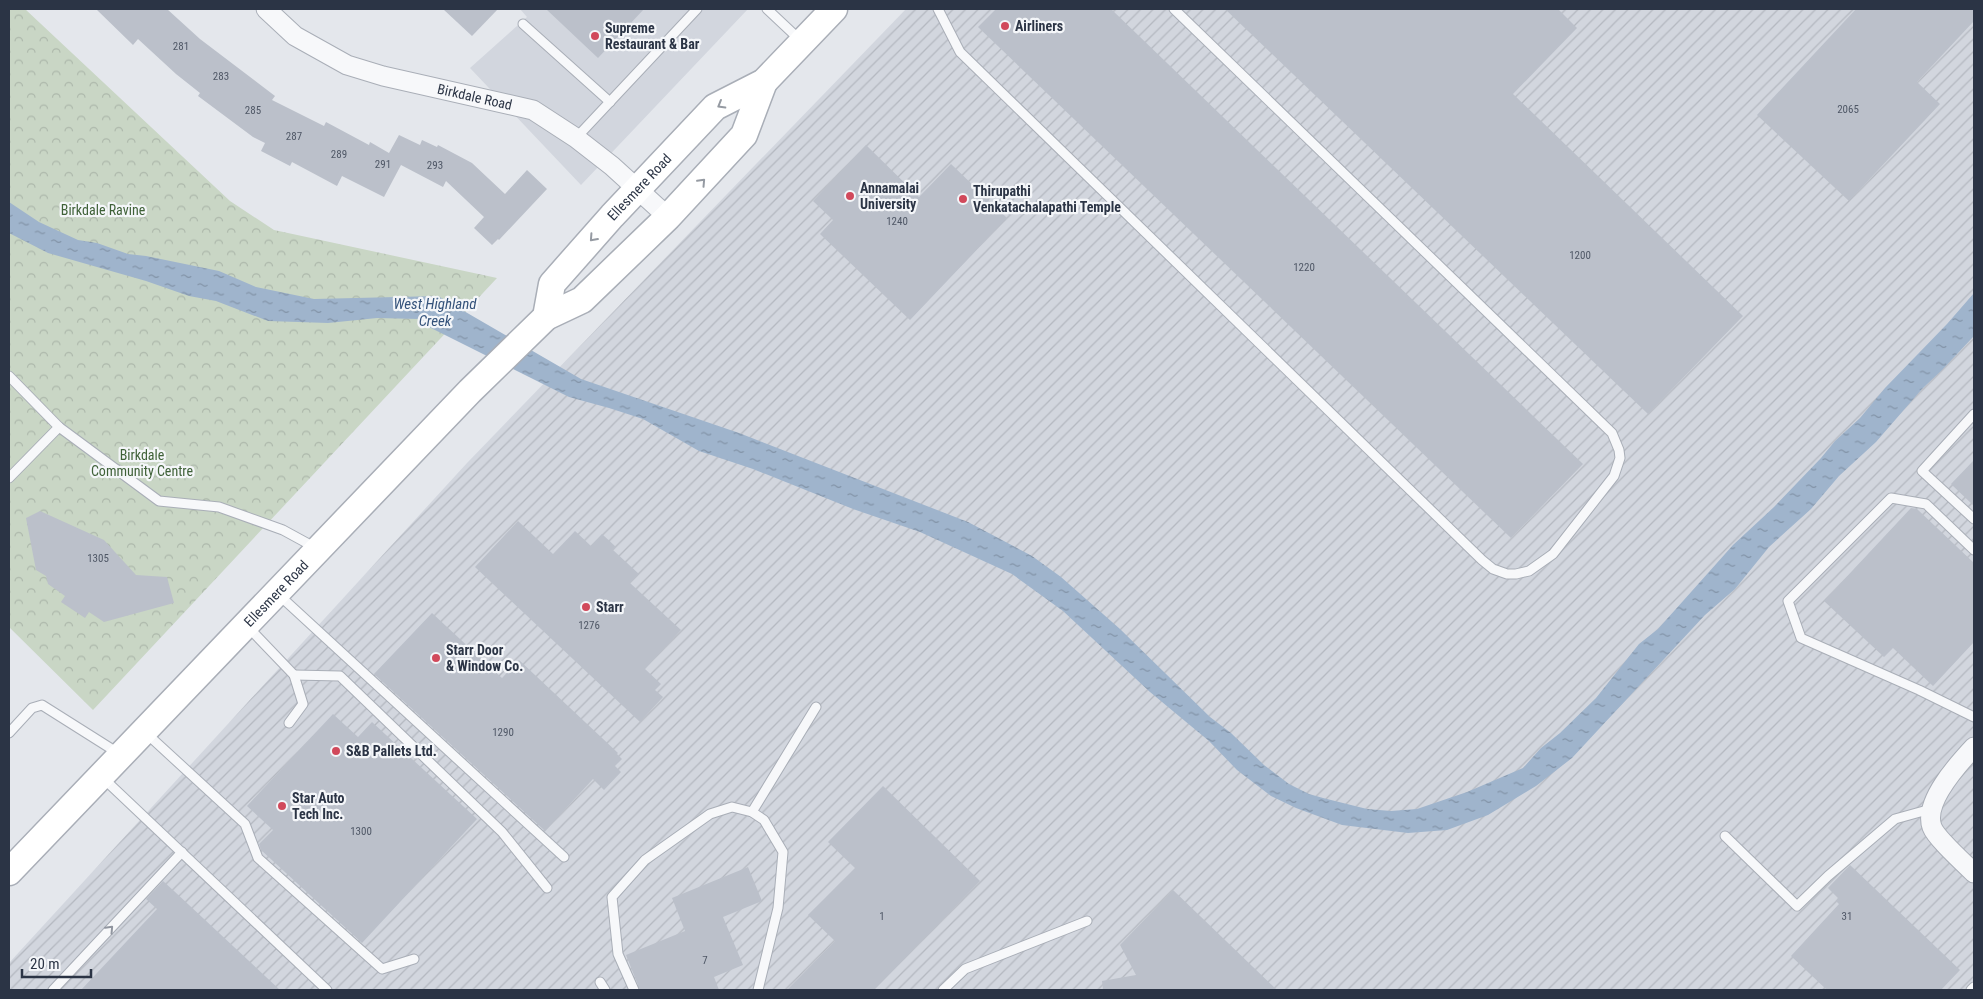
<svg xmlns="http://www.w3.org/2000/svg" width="1983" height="999" font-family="'Roboto Condensed',sans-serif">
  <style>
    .built { fill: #d2d6de }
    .industrial { fill: url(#industrial-furrows) }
    .park { fill: url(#park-crowns) }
    .water { fill: url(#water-ripples) }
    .building { fill: #bbc0ca }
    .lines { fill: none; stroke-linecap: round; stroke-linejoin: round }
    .lane-casing { stroke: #a9aeb7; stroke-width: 11 }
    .street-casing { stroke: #a9aeb7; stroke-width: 21 }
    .secondary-casing { stroke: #a9aeb7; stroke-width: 29 }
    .lane { stroke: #f7f8fa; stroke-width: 9 }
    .street { stroke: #f7f8fa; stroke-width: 19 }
    .secondary { stroke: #fff; stroke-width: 26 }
    .oneway { stroke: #959aa2 }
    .oneway2 { stroke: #9196a0 }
    .poi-dot { fill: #d1495b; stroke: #f4f6f9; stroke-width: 2 }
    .labels { text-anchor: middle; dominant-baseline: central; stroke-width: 4.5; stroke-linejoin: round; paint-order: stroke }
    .number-label { font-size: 11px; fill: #4f5766 }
    .poi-label { font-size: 14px; font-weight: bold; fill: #2b3445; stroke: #f4f6f9; text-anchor: start }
    .street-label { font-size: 14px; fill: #2b3445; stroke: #f4f6f9 }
    .park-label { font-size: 14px; fill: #3f6138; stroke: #f4f6f9 }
    .water-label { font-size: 15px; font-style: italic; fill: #34527a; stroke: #f4f6f9 }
  </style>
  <defs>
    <pattern id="industrial-furrows" width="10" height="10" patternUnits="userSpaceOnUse" patternTransform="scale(1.25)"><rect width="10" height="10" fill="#d2d6de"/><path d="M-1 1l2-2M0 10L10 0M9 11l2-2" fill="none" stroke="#b4b8c0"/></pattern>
    <pattern id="park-crowns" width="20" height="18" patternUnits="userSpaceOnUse" patternTransform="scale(1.25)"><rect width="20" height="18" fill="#c9d6c5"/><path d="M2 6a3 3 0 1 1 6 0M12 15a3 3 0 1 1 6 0" fill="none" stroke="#adb8ab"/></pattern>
    <pattern id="water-ripples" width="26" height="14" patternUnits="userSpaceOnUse" patternTransform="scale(1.25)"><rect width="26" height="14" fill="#9fb4cc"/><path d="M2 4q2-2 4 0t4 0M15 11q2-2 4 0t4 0" fill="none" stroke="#8293a7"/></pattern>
  </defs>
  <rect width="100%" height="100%" fill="#e4e7ec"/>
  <path class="built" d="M 520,9 L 748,9 L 581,185 L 470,68 L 527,17 Z"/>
  <path class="industrial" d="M 906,9 L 1974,9 L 1974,990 L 9,990 L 9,963 L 467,463 Z"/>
  <path class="park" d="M 9,9 L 25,9 L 230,201 L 274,230 L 497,278 L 93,710 L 9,627 Z"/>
  <path class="water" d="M 9,202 L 39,222 L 78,240 L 97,243 L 128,254 L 146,256 L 219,271 L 256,287 L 314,299 L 438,296 L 581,379 L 739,433 L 968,522 L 1032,556 L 1061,577 L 1120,629 L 1210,717 L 1231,733 L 1264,765 L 1289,784 L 1309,794 L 1323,798 L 1367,809 L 1391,811 L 1417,809 L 1467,792 L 1523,768 L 1541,748 L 1560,733 L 1596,698 L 1639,644 L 1658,629 L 1733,545 L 1774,507 L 1821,458 L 1835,441 L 1860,418 L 1885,388 L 1947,324 L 1974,293 L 1974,336 L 1942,370 L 1922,389 L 1876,442 L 1839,476 L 1811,509 L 1769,547 L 1735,589 L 1705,615 L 1572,758 L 1536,786 L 1488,815 L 1447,830 L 1408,833 L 1342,825 L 1296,808 L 1271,796 L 1237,770 L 1209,741 L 1150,692 L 1063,611 L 1012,574 L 920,532 L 853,509 L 753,469 L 699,451 L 643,419 L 609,408 L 569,397 L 427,326 L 418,319 L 377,318 L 328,323 L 268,321 L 216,301 L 189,296 L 146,281 L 48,253 L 9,233 Z"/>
  <g class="building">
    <path d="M 96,9 L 167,9 L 200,39 L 275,96 L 272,100 L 324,126 L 326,122 L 369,145 L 370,142 L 389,153 L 399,135 L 420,145 L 422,140 L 437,147 L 438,145 L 472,163 L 505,194 L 527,170 L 547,189 L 499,240 L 498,239 L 492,245 L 474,228 L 484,217 L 446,181 L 443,187 L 401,165 L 384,197 L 342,176 L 337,186 L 292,162 L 290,166 L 261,151 L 265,143 L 253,137 L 198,96 L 200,93 L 176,74 L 138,39 L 133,45 Z"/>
    <path d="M 443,9 L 498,9 L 472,36 Z"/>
    <path d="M 546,9 L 644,9 L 598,58 Z"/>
    <path d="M 996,9 L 1111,9 L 1583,464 L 1511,538 L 978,27 Z"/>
    <path d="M 1225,9 L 1558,9 L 1577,28 L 1513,94 L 1743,316 L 1648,414 Z"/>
    <path d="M 1856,9 L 1974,9 L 1974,21 L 1917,82 L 1940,104 L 1849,201 L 1757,115 Z"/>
    <path d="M 866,145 L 919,197 L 951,164 L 1007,218 L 910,320 L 820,234 L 833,220 L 813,201 Z"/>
    <path d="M 1974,460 L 1974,506 L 1951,484 Z"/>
    <path d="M 1911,508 L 1917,509 L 1974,563 L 1974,642 L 1933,686 L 1893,648 L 1884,657 L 1824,601 Z"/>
    <path d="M 40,511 L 104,540 L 136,575 L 167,577 L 174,603 L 104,622 L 89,612 L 85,618 L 61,602 L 65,596 L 48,584 L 46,576 L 36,570 L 26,518 Z"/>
    <path d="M 518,521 L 553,554 L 575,531 L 591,546 L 602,534 L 616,547 L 613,550 L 639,574 L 630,583 L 681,630 L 645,669 L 661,684 L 655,690 L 663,697 L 640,722 L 475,567 Z"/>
    <path d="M 432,613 L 502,678 L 519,660 L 618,753 L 617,754 L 622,759 L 615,766 L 621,772 L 604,790 L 593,779 L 545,831 L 374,674 Z"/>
    <path d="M 333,714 L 358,737 L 372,722 L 477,819 L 362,943 L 261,850 L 259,844 L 273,830 L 247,806 Z"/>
    <path d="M 883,786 L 980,881 L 874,990 L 787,990 L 835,941 L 808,915 L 855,868 L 828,842 Z"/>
    <path d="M 1850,865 L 1960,970 L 1941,990 L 1827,990 L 1791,956 L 1839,904 L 1836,901 L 1838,898 L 1828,888 Z"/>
    <path d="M 748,867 L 762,901 L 723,917 L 743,965 L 714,977 L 719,990 L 640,990 L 626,955 L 685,931 L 672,898 Z"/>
    <path d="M 163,881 L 174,891 L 280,990 L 81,990 L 157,909 L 146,899 Z"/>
    <path d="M 1173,890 L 1277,990 L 1103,990 L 1102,981 L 1136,975 L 1120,945 Z"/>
  </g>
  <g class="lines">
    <g class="lane-casing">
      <g id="lane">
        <path d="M 767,9 L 800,40"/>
        <path d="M 938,9 L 960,52 L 1482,560 L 1493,569 L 1507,574 L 1516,574 L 1529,571 L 1553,554 L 1614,476 L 1620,458 L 1619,450 L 1612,433 L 1174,9"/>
        <path d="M 523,24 L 610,102"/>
        <path d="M 576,138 L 697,9"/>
        <path d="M 9,376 L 59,427 L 159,501 L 219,507 L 283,530 L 316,548"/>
        <path d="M 1974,414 L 1922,471 L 1974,519"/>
        <path d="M 9,478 L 59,427"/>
        <path d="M 1974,550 L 1926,504 L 1891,498 L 1788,601 L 1801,638 L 1919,690 L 1974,717"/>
        <path d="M 279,595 L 564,857"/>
        <path d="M 248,627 L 294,675 L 303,704 L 289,723"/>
        <path d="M 294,675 L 340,676 L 502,832 L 547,888"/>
        <path d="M 9,733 L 32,708 L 42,705 L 118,753"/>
        <path d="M 146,733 L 245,824 L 258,858 L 382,969 L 414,959"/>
        <path d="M 103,778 L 327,990"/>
        <path d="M 752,812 L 816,707"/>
        <path d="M 1725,836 L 1797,906 L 1828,876 L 1895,819 L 1931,809"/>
        <path d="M 600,982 L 605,990"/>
        <path d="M 53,990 L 182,852"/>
        <path d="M 634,990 L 618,954 L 612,897 L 645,860 L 710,814 L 732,807 L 752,812 L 764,820 L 783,852 L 778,908 L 758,990"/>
        <path d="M 943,990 L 965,969 L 1087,921"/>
        <path d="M 1971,990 L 1974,987"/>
      </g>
    </g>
    <g class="street-casing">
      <g id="street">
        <path id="s1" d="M 266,9 L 295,36 L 347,65 L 383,76 L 533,110 L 576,138 L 612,166 L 668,217"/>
        <path d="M 1974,747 C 1959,763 1923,802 1932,827 C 1936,838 1965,864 1974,873"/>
      </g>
    </g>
    <g class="secondary-casing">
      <g id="secondary">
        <path id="s2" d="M 546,317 L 552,284 L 612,216 L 715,107 L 764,82 L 834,9"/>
        <path id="s3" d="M 9,872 L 470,391 L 546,317 L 582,300 L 668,217 L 744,135 L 764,82"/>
      </g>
    </g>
    <use href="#lane" class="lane"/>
    <use href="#street" class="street"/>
    <use href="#secondary" class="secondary"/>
  </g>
  <defs><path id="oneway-chevron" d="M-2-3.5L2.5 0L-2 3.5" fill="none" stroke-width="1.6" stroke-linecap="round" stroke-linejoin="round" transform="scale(1.25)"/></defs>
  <g class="oneway">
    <use href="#oneway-chevron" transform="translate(721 105) rotate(150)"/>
    <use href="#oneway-chevron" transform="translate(702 182) rotate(-47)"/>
    <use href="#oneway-chevron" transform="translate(593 238) rotate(132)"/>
  </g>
  <use class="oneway2" href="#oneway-chevron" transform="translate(110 929) rotate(-47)"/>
  <g class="poi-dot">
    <circle cx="1005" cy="26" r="5"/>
    <circle cx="595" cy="36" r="5"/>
    <circle cx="850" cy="196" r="5"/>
    <circle cx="963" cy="199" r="5"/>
    <circle cx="586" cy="607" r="5"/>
    <circle cx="436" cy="658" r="5"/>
    <circle cx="336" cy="751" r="5"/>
    <circle cx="282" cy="806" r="5"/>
  </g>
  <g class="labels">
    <g class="number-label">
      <text x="181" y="46">281</text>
      <text x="221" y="76">283</text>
      <text x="1848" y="109">2065</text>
      <text x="253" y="110">285</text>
      <text x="294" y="136">287</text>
      <text x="339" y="154">289</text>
      <text x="383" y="164">291</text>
      <text x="435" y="165">293</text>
      <text x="897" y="221">1240</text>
      <text x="1580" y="255">1200</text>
      <text x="1304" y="267">1220</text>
      <text x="98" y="558">1305</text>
      <text x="589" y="625">1276</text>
      <text x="503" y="732">1290</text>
      <text x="361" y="831">1300</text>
      <text x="882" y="916">1</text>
      <text x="1847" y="916">31</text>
      <text x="705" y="960">7</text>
    </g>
    <g class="poi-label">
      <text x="1015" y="26">Airliners</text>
      <text x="605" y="28">Supreme<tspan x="605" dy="16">Restaurant &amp; Bar</tspan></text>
      <text x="860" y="188">Annamalai<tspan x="860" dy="16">University</tspan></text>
      <text x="973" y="191">Thirupathi<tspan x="973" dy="16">Venkatachalapathi Temple</tspan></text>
      <text x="596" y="607">Starr</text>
      <text x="446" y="650">Starr Door<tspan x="446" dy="16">&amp; Window Co.</tspan></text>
      <text x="346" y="751">S&amp;B Pallets Ltd.</text>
      <text x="292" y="798">Star Auto<tspan x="292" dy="16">Tech Inc.</tspan></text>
    </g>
    <g class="street-label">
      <text stroke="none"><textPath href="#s1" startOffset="231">Birkdale Road</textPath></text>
      <text stroke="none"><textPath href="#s2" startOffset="164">Ellesmere Road</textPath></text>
      <text stroke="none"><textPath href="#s3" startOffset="386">Ellesmere Road</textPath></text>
    </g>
    <g class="park-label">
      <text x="103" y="210">Birkdale Ravine</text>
      <text x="142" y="455">Birkdale<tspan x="142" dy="16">Community Centre</tspan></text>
    </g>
    <g class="water-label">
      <text x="435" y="304">West Highland<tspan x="435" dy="17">Creek</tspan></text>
    </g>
  </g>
  <rect width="1983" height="999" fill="none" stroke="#2b3445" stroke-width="20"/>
  <path d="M22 969v8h69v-8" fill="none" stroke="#2b3445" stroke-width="2.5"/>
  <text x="30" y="969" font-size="15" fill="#2b3445" stroke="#f4f6f9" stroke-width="4" paint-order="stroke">20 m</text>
</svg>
